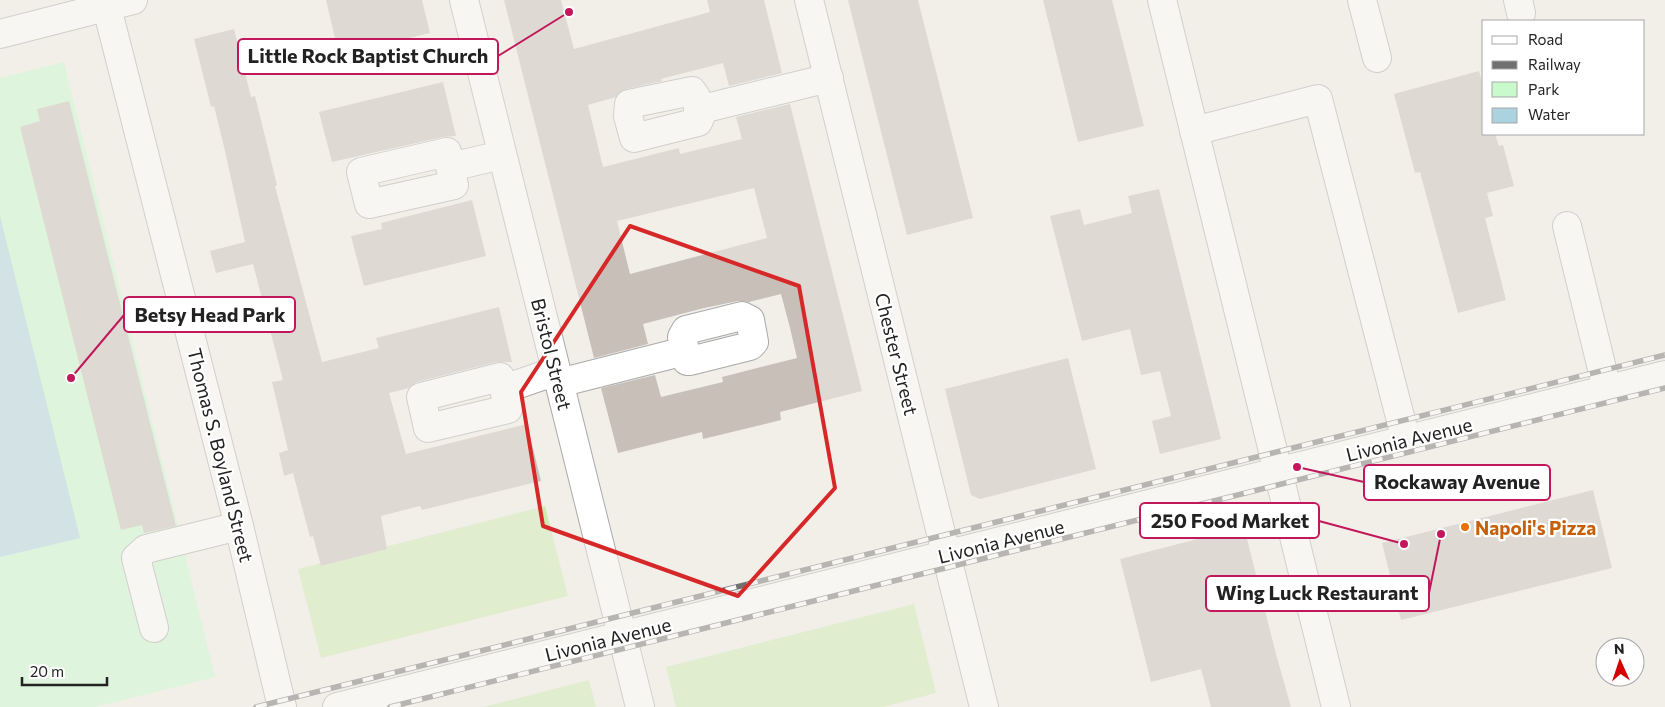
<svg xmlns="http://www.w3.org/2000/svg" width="1665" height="707" font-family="Commissioner,sans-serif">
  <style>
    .grass { fill: #cdebb0 }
    .park { fill: #c8facc }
    .water { fill: #aad3df }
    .building { fill: #c7bfb8; fill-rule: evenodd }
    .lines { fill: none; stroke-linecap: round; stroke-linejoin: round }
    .minor-casing { stroke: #a9a9a9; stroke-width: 30 }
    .minor { stroke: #fff; stroke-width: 28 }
    .rail-casing { stroke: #707070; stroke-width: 5.5 }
    .rail { stroke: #fff; stroke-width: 4; stroke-dasharray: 11; stroke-linecap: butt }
    .marked { fill: none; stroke: #d62828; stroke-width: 4; stroke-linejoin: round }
    .food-dot { fill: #e8710a; stroke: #fff; stroke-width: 2 }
    .labels { text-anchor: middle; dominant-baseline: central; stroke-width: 4.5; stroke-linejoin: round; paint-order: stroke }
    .street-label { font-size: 19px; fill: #222; stroke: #fff }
    .food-label { font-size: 19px; font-weight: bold; fill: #c56008; stroke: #fff; text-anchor: start }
    .leader { fill: none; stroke: #c2185b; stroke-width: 2 }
    .callout-dot { fill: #c2185b; stroke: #fff; stroke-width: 2 }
    .callout { fill: #fff; stroke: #c2185b; stroke-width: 2 }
    .callout-label { font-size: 20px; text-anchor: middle; font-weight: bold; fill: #222 }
  </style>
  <rect width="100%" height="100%" fill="#f2efe9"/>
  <g class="grass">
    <path d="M 545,506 L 568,596 L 321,658 L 298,569 Z"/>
    <path d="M 914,604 L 936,693 L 883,707 L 676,707 L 666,667 Z"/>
    <path d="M 589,680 L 596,707 L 483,707 Z"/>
  </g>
  <path class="park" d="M 64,62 L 215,677 L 95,707 L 0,707 L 0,78 Z"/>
  <path class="water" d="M 0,216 L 80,538 L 0,557 Z"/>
  <g class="building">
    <path d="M 326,0 L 422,0 L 430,33 L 339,55 Z"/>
    <path d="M 504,0 L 561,0 L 574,49 L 710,12 L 707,0 L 764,0 L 782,73 L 729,86 L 723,63 L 661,79 L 662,81 L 626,89 L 616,97 L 588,105 L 603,167 L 679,148 L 680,154 L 742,139 L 736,117 L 790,104 L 862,391 L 780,412 L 781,420 L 703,439 L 702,432 L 618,453 L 601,388 L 655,375 L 661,397 L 723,382 L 722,377 L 797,358 L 790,328 L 781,294 L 749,302 L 738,301 L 704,308 L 643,324 L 648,344 L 594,358 ZM 754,188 L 767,238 L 630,274 L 617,221 Z"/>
    <path d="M 848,0 L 918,0 L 973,218 L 907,235 Z"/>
    <path d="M 1043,0 L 1112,0 L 1144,126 L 1078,142 Z"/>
    <path d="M 234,29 L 251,97 L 255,96 L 277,185 L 275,186 L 322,362 L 379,348 L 376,338 L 499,307 L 512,362 L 496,362 L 417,382 L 409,388 L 389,393 L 406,454 L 527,424 L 541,481 L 422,510 L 420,506 L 381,516 L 387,549 L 321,566 L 313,536 L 310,537 L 293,473 L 284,476 L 279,453 L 288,450 L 272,382 L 283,380 L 253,264 L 216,273 L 210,251 L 245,242 L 225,151 L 214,106 L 211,107 L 194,39 Z"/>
    <path d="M 1479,71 L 1484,89 L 1484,134 L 1495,134 L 1499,146 L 1503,145 L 1514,186 L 1487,193 L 1493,216 L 1485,218 L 1506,300 L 1458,313 L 1420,172 L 1415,173 L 1394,94 Z"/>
    <path d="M 443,82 L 456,136 L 443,137 L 332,162 L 319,112 Z"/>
    <path d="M 69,101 L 176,526 L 144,533 L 142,525 L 121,530 L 20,127 L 40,121 L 37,109 Z"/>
    <path d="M 1159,189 L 1221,439 L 1160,454 L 1152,421 L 1171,416 L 1160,371 L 1141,375 L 1130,329 L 1082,341 L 1050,216 L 1080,209 L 1084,225 L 1132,213 L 1128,196 Z"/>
    <path d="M 472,200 L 486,256 L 364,286 L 351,236 L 382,229 L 381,223 Z"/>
    <path d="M 1068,358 L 1096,469 L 980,499 L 971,495 L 945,389 Z"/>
    <path d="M 1593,490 L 1612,568 L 1401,620 L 1382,543 Z"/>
    <path d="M 1244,527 L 1276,654 L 1291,707 L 1211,707 L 1201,669 L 1151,682 L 1120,559 Z"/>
  </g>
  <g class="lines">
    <g class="minor-casing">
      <g id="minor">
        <path d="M 105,0 L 239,526 L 282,707"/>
        <path d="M 464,0 L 640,707"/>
        <path d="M 809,0 L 984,707"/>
        <path d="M 1162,0 L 1336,707"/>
        <path d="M 1362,0 L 1377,58"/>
        <path d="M 1518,0 L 1521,13"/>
        <path d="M 0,34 L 133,0"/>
        <path d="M 692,91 L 696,97 L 700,118 L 698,122 L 634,138 L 628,116 L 629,104 Z"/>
        <path d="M 698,110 L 829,78"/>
        <path d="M 1194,131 L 1318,99 L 1406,440"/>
        <path d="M 450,167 L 454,185 L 369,204 L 361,172 L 447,152 L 450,167 L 502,155"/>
        <path d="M 1567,226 L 1607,389"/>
        <path d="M 559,383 L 685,351 L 682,337 L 686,330 L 742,316 L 750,320 L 754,342 L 750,346 L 690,361 L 687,361 L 685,351"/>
        <path d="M 504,389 L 508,409 L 428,428 L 421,397 L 500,377 L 504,389 L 556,371"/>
        <path d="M 154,628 L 136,558 L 146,549 L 239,526"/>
        <path d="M 337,707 L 1665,375"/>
      </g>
    </g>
    <use href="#minor" class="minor"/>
    <g class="rail-casing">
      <g id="rail">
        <path d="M 256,707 L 1665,355"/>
        <path d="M 390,707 L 1665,388"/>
      </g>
    </g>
    <use href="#rail" class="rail"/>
  </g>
  <path d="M0 0H1665V707H0ZM 630,226 L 799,286 L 835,488 L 738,596 L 543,526 L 521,392 Z" fill="#f2efe9" fill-opacity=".55" fill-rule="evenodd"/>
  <path class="marked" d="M 630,226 L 799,286 L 835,488 L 738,596 L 543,526 L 521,392 Z"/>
  <circle class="food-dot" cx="1465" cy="527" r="5"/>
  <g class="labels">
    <g class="street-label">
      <text transform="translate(552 354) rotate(76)">Bristol Street</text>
      <text transform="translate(897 354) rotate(76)">Chester Street</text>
      <text transform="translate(1409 439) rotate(-14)">Livonia Avenue</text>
      <text transform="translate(221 455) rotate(76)">Thomas S. Boyland Street</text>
      <text transform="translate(1001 541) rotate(-14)">Livonia Avenue</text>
      <text transform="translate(608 639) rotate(-14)">Livonia Avenue</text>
    </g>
    <g class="food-label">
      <text x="1475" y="527">Napoli's Pizza</text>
    </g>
  </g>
  <path class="leader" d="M569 12L498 56M71 378L124 315M1297 467L1364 482M1404 544L1319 521M1441 534L1429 593"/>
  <g class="callout-dot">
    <circle cx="569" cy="12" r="5"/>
    <circle cx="71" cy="378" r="5"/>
    <circle cx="1297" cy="467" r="5"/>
    <circle cx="1404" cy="544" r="5"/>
    <circle cx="1441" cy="534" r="5"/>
  </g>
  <g class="callout">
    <rect x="238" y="39" width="260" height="35" rx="5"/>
    <rect x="124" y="297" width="171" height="35" rx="5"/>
    <rect x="1364" y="465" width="186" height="35" rx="5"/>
    <rect x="1140" y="503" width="179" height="35" rx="5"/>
    <rect x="1206" y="576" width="223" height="35" rx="5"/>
  </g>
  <g class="callout-label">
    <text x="368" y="63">Little Rock Baptist Church</text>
    <text x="210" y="322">Betsy Head Park</text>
    <text x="1457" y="489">Rockaway Avenue</text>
    <text x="1230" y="528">250 Food Market</text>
    <text x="1317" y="600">Wing Luck Restaurant</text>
  </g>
  <rect x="1482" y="20" width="162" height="115" fill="#ffffff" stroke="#a7a7a7"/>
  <rect x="1492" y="36" width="25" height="8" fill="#ffffff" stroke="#a7a7a7"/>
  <text x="1528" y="45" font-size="15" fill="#222222">Road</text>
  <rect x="1492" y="61" width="25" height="8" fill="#707070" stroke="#a7a7a7"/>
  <text x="1528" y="70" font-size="15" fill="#222222">Railway</text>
  <rect x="1492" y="82" width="25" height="15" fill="#c8facc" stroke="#a7a7a7"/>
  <text x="1528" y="95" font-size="15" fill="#222222">Park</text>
  <rect x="1492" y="108" width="25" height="15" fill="#aad3df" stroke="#a7a7a7"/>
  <text x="1528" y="120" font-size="15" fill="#222222">Water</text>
  <g transform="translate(1620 662) rotate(357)"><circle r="24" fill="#ffffff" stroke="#a7a7a7"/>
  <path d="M0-4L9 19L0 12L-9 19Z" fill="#d40000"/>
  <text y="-8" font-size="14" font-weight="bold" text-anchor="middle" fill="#222222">N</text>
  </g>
  <path d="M22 677v8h85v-8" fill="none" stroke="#222222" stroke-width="2.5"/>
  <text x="30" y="677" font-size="15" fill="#222222" stroke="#ffffff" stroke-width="4" paint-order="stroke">20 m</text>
</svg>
